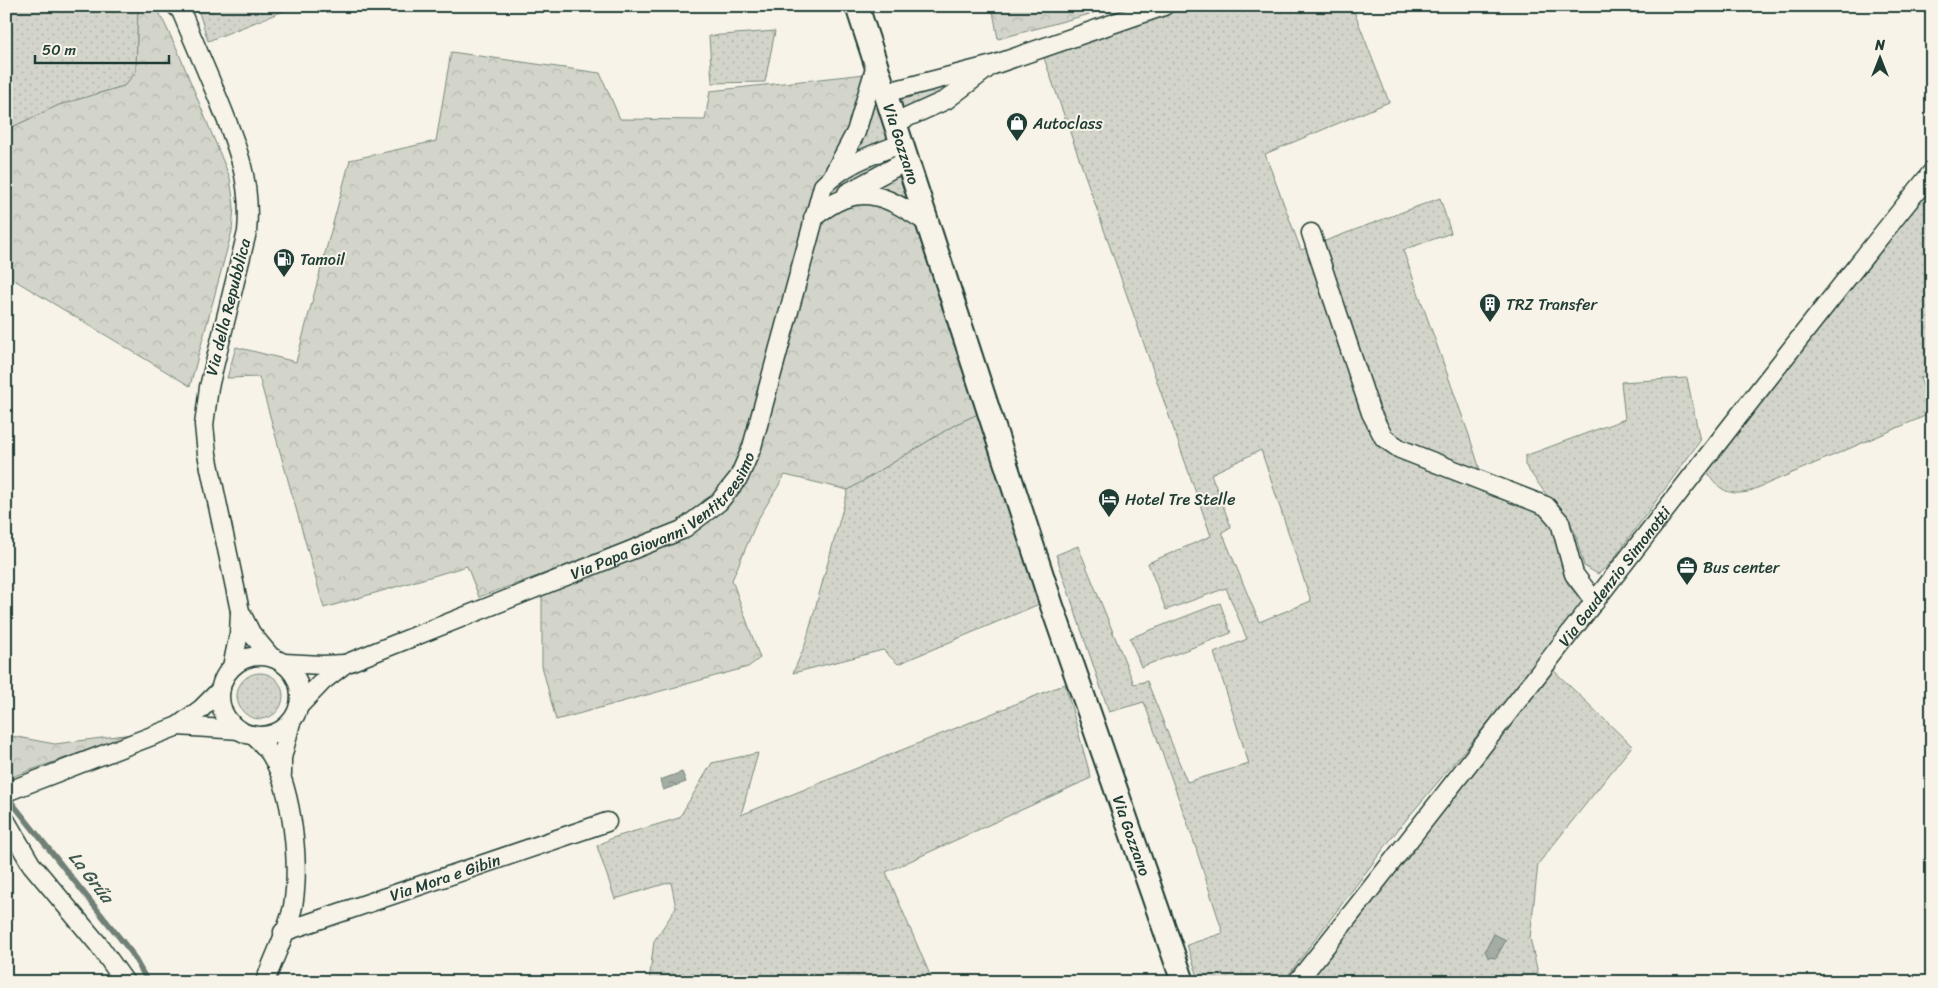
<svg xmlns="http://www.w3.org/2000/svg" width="1938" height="988" font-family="Sriracha,sans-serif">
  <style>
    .grass { fill: url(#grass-dots); stroke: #79897f; fill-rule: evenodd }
    .forest { fill: url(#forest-crowns); stroke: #79897f }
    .water { fill: url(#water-ripples); stroke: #6f8077 }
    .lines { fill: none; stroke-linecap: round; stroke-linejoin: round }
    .stream { stroke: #6f8077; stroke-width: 5.5 }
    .minor-casing { stroke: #1f3d34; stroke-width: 21 }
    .major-casing { stroke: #1f3d34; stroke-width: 26 }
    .minor { stroke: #f7f3e8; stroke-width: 18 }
    .major { stroke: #f7f3e8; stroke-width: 22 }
    .labels { text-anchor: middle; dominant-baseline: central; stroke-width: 4; stroke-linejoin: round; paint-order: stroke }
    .poi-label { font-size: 16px; fill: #1f3d34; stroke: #f7f3e8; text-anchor: start }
    .street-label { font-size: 16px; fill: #1f3d34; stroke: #f7f3e8 }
    .water-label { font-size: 18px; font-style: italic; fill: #405950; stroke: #f7f3e8 }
  </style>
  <defs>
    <pattern id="grass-dots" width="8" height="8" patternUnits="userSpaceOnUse" patternTransform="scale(1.25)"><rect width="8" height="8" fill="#d3d5ca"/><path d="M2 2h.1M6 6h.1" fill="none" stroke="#b5b8ae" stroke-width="1.8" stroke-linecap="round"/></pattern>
    <pattern id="forest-crowns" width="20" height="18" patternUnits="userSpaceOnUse" patternTransform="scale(1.25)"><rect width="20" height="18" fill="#d3d5ca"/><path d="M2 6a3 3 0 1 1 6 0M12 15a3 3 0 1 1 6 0" fill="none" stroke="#b5b8ae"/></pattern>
    <pattern id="water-ripples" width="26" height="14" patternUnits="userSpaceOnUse" patternTransform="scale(1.25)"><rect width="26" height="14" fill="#a4ada3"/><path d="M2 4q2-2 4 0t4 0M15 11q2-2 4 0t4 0" fill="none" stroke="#858e86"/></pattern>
  </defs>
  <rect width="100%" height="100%" fill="#f7f3e8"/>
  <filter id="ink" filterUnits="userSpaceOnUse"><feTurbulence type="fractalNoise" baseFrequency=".02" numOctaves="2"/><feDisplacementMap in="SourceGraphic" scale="10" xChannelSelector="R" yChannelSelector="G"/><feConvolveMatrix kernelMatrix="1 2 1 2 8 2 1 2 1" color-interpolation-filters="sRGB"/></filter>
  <g filter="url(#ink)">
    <g class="grass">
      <path d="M 6,6 L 138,6 L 136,72 L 124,86 L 59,105 L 6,130 Z"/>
      <path d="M 197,6 L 296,6 L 208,41 Z"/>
      <path d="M 1183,6 L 1352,6 L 1389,102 L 1265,154 L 1301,250 L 1440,198 L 1451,233 L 1403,250 L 1469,435 L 1488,495 L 1535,510 L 1555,528 L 1567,583 L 1586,606 L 1400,827 L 1283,982 L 1200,982 L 1187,945 L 1223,933 L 1191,833 L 1144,702 L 1109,712 L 1056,555 L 1078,546 L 1134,684 L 1147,681 L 1187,782 L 1249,764 L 1214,653 L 1247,639 L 1226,588 L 1166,610 L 1148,563 L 1211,536 L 1043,55 ZM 1261,450 L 1311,601 L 1259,622 L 1222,532 L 1231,527 L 1211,474 Z"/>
      <path d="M 775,31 L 765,82 L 712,83 L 709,36 Z"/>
      <path d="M 950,85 L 943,93 L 900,110 L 897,101 Z"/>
      <path d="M 879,97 L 894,139 L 850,154 Z"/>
      <path d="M 896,155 L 898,161 L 829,200 L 829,194 C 848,172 870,163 896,155 Z"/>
      <path d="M 902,171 L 912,204 L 892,193 L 869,187 Z"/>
      <path d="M 1932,172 L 1932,372 L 1920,378 L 1932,413 L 1748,492 C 1722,497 1715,484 1702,464 Z"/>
      <path d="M 1687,378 L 1700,441 L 1609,565 L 1598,574 L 1584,566 L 1574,530 L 1559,505 L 1548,497 L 1525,465 L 1525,456 L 1625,419 L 1621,382 Z"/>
      <path d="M 980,413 L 1044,602 L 898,664 L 883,650 L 793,673 L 805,645 L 848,490 L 956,424 Z"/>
      <path d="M 1220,603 L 1231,633 L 1141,667 L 1130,638 Z"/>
      <path d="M 1547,664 L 1632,746 L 1538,864 L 1530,938 L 1540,982 L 1319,982 L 1308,968 Z"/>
      <circle cx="260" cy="696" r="23"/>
      <path d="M 1065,684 L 1091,778 L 886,872 L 933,982 L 649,982 L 654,941 L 676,908 L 671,882 L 615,899 L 597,846 L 612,838 L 679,818 L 712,763 L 758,753 L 741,815 Z"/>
    </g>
    <g class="forest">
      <path d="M 138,6 L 156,6 L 177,49 L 230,178 L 234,206 L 232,231 L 190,386 L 6,275 L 6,130 L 59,105 L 124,86 L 136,72 Z"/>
      <path d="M 992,6 L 1119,6 L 998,39 Z"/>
      <path d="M 451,52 L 600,73 L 620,119 L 705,120 L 710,91 L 865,74 L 850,128 L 811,197 L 742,458 L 722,491 L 687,520 L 653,535 L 479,597 L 467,566 L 324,608 L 259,377 L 227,378 L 236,347 L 296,362 L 350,160 L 436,141 Z"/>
      <path d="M 874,200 L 917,226 L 980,413 L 956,424 L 848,490 L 785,475 L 758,519 L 732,580 L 760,658 L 748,667 L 556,720 L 542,666 L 542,593 L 683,538 L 746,478 L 821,220 L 855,202 Z"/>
      <path d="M 132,734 L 6,779 L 6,735 L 55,744 Z"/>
    </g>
    <g class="water">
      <path d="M 682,772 L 686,782 L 663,790 L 660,780 Z"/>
      <path d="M 1494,934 L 1506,940 L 1496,958 L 1488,957 L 1485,951 Z"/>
    </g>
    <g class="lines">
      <path class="stream" d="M 7,794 L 13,804 L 131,952 L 148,982"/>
      <g class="minor-casing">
        <g id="minor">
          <path d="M 176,6 L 181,11 C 193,40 205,68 217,96 C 236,143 252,180 247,232 L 209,387 L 204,425 L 207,454 L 240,611 L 251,633 L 271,657"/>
          <path d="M 884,93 L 993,65 L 1164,6"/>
          <path d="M 895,123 L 946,100 L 988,68"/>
          <path d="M 833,175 L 856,132 L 876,65"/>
          <path d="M 847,193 L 908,160"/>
          <path d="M 813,218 C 858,181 882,193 926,222"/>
          <path d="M 1311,233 L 1371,413 L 1384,438 L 1400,449 L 1546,506 L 1560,522 L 1574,574 L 1595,602"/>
          <circle cx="260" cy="696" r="40"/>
          <path d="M 284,663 L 322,665 L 345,664"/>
          <path d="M 232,667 L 239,634 L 240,612"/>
          <path id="s1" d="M 299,706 L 323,681 L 345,664 L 682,530 L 719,502 L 739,477 L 752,447 L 823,186 C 845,163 874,154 903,143"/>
          <path d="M 178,726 L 240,730"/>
          <path d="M 253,735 C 259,741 267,748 271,755 C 293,791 300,865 293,906 C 289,928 273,959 265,982"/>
          <path d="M 282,774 L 282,758 L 291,722"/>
          <path d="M 6,792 L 178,726 L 201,709 L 221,689"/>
          <path d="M 6,821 L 31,864 L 98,944 L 125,982"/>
          <path id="s2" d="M 283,932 L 607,822"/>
          <path id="s3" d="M 1297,982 C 1511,714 1716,439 1932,172"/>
        </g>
      </g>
      <g class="major-casing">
        <g id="major">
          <path id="s4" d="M 857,6 L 1052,606 L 1183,982"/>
        </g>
      </g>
      <use href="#minor" class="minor"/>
      <use href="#major" class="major"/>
    </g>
  </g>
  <defs>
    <g id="shop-pin" transform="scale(1.125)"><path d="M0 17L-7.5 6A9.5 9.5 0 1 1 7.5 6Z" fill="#1f3d34" stroke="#f7f3e8"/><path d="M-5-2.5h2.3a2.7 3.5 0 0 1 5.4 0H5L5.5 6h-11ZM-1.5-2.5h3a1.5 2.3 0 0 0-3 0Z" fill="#fff"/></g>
    <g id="fuel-pin" transform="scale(1.125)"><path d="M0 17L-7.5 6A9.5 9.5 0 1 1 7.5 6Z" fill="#1f3d34" stroke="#f7f3e8"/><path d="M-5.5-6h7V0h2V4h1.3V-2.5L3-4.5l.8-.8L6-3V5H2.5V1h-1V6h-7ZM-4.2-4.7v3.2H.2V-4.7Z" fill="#fff"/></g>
    <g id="building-pin" transform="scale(1.125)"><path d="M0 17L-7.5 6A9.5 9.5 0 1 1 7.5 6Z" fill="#1f3d34" stroke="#f7f3e8"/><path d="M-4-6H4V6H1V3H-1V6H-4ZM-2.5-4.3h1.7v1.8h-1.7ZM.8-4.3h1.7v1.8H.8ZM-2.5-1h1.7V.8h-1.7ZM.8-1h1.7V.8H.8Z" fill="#fff"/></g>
    <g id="hotel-pin" transform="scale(1.125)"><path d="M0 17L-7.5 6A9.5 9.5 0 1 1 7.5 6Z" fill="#1f3d34" stroke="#f7f3e8"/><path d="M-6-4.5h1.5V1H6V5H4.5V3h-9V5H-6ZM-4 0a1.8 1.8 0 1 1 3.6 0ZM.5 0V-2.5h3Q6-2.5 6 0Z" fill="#fff"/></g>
    <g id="office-pin" transform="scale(1.125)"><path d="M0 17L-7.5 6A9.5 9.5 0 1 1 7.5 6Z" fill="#1f3d34" stroke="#f7f3e8"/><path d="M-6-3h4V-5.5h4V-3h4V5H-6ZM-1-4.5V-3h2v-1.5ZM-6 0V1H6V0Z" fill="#fff"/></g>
  </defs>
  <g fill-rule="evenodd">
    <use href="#shop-pin" x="1017" y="123"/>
    <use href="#fuel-pin" x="284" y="259"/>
    <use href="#building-pin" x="1490" y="304"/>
    <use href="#hotel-pin" x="1109" y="499"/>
    <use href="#office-pin" x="1687" y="567"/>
  </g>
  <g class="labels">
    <g class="poi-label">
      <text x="1033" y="123">Autoclass</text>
      <text x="300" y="259">Tamoil</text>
      <text x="1506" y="304">TRZ Transfer</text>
      <text x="1125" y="499">Hotel Tre Stelle</text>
      <text x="1703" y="567">Bus center</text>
    </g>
    <g class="street-label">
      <text stroke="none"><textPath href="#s4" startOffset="145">Via Gozzano</textPath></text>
      <text transform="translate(228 307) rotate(-76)">Via della Repubblica</text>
      <text stroke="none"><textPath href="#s1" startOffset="418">Via Papa Giovanni Ventitreesimo</textPath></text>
      <text stroke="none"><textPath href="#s3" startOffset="515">Via Gaudenzio Simonotti</textPath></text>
      <text stroke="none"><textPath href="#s4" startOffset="874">Via Gozzano</textPath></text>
      <text stroke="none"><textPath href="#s2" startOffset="171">Via Mora e Gibin</textPath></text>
    </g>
    <g class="water-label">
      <text transform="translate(91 877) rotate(52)">La Grűa</text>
    </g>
  </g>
  <rect width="1938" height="988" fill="none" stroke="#f7f3e8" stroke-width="25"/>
  <rect x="12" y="12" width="1913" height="963" fill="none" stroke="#1f3d34" stroke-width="2" filter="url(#ink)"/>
  <g transform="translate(1880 58)" stroke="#f7f3e8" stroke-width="4" paint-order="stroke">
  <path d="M0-4L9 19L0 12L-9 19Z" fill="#1f3d34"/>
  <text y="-8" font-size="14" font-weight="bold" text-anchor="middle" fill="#1f3d34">N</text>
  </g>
  <path d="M35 55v8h134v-8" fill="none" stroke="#1f3d34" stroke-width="2.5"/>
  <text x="42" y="55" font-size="15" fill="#1f3d34" stroke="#f7f3e8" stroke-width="4" paint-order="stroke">50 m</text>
</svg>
